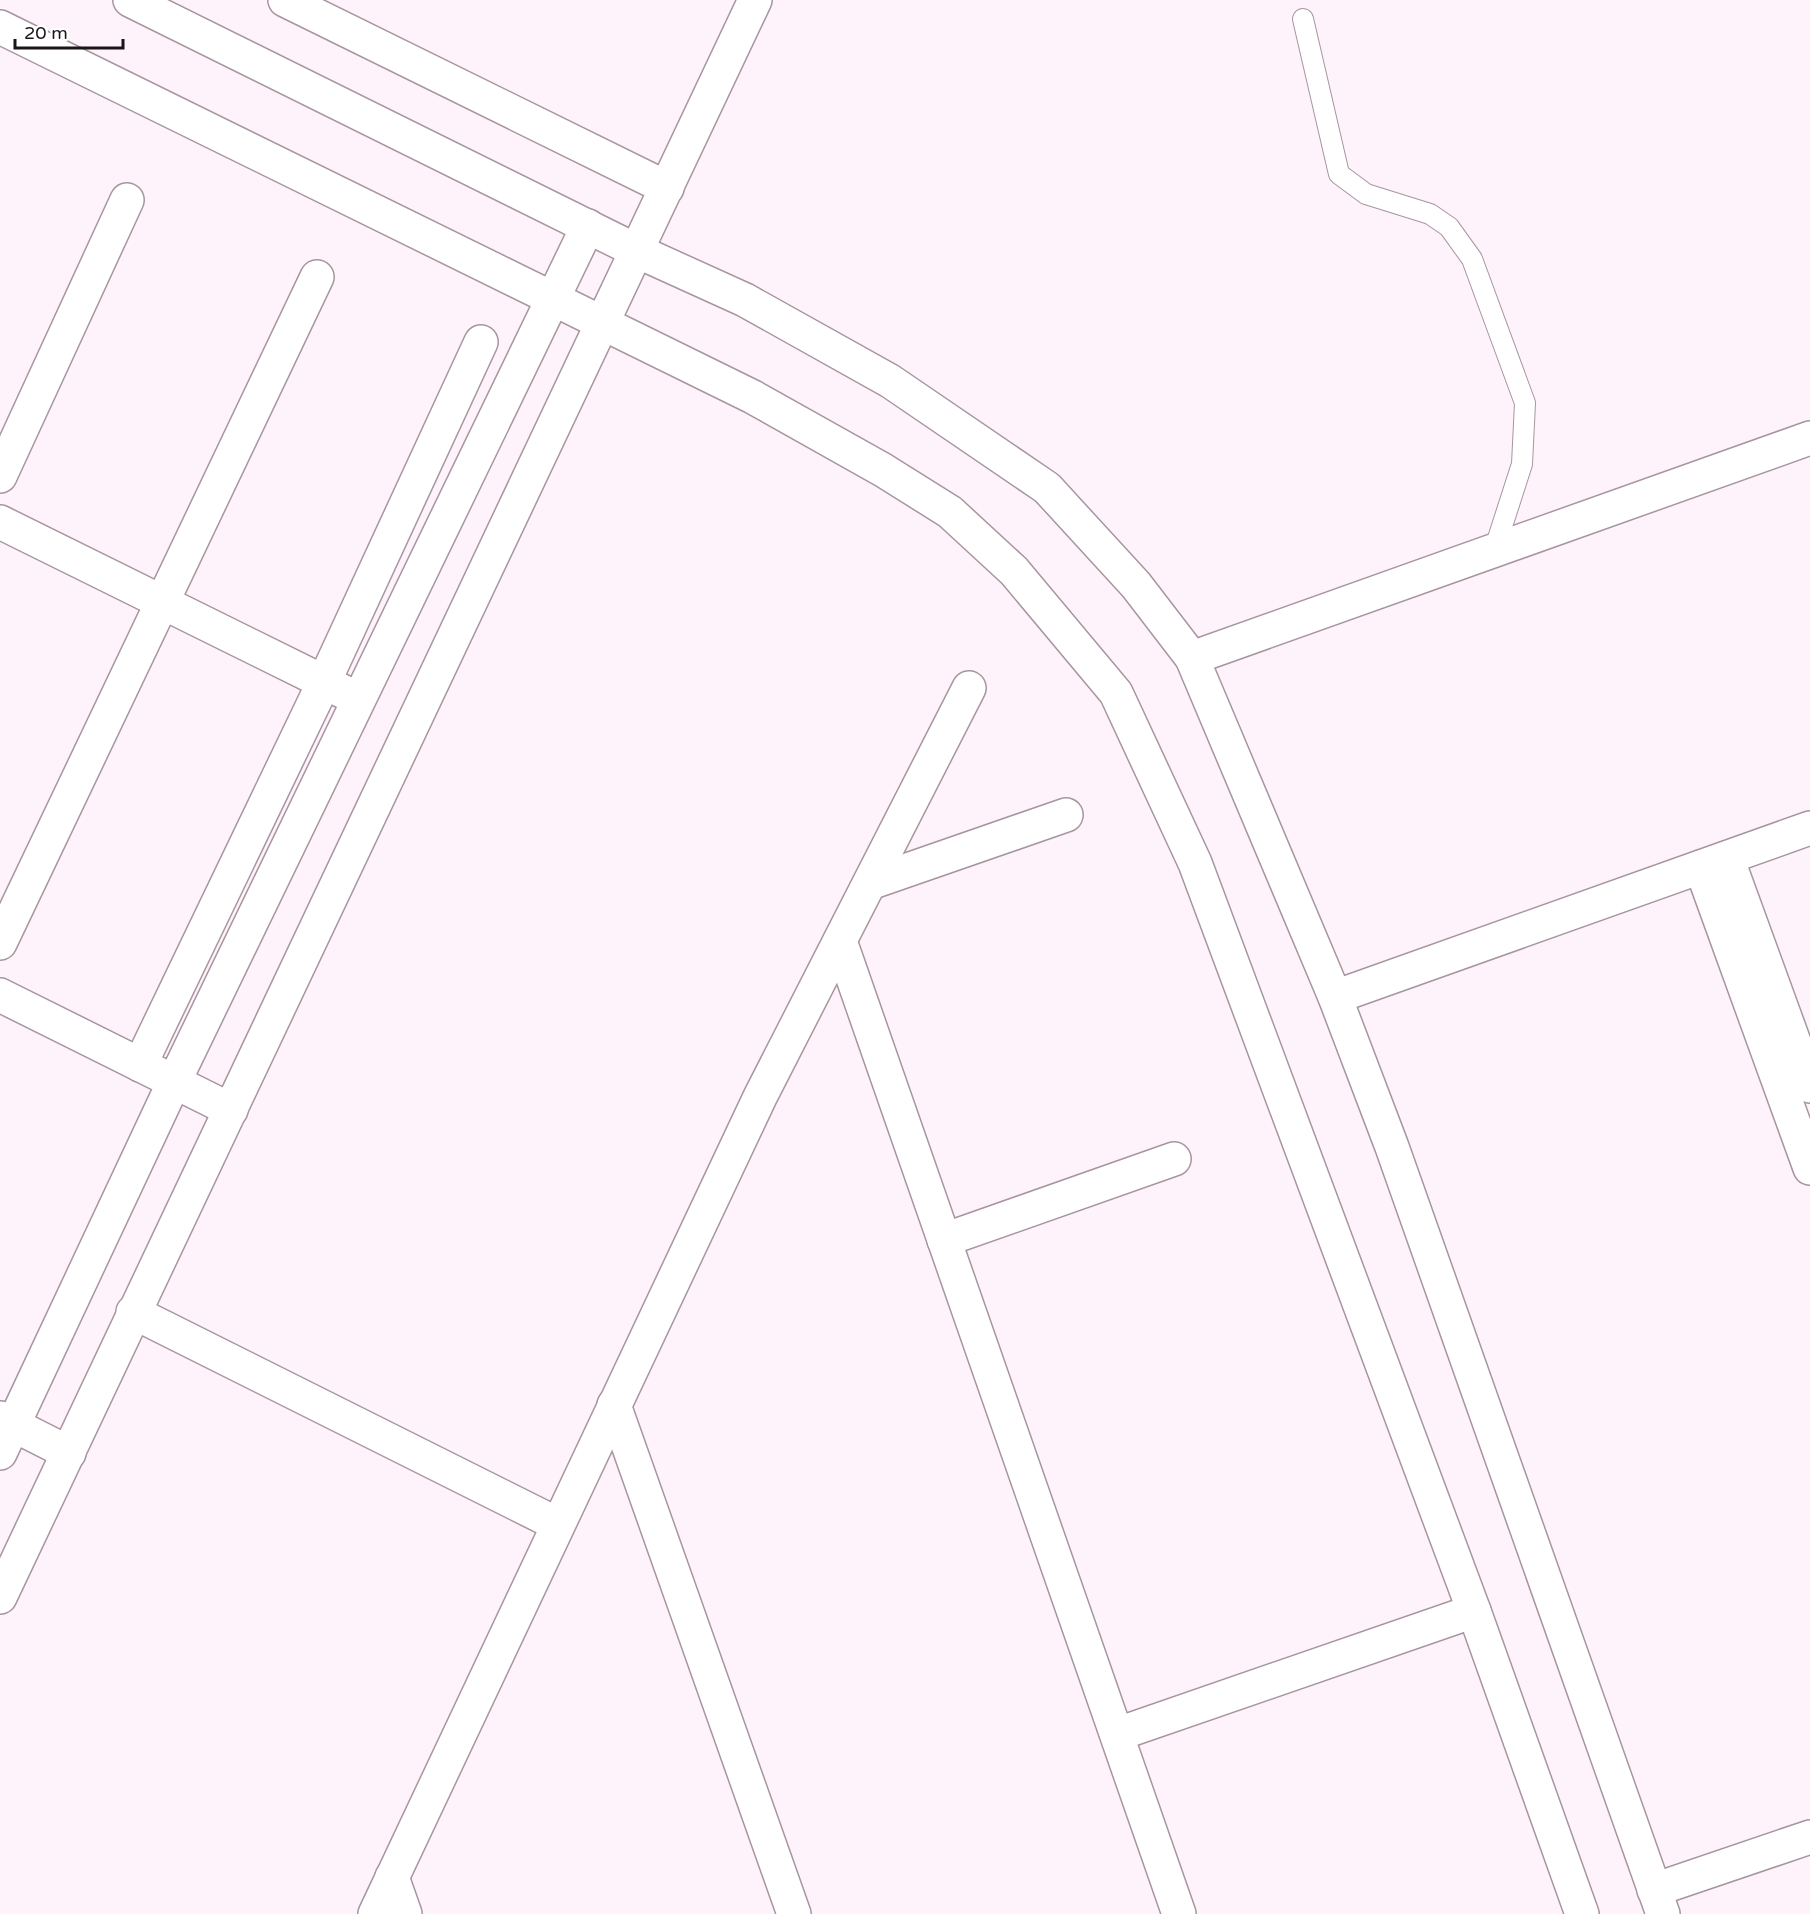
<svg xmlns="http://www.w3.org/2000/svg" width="1810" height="1914" font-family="'Varela Round',sans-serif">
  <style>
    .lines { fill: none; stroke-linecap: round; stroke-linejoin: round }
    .lane-casing { stroke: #a795a0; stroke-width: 22 }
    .street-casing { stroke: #a795a0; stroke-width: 36 }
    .secondary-casing { stroke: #a795a0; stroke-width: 36 }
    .lane { stroke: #fff; stroke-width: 20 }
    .street { stroke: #fff; stroke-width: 33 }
    .secondary { stroke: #fff; stroke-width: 33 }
  </style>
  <rect width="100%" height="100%" fill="#fef3fa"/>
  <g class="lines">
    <g class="lane-casing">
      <path id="lane" d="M 1303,19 L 1339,174 L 1366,194 L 1430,214 L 1449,227 L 1472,259 L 1525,403 L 1522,464 L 1494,551"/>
    </g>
    <g class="street-casing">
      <g id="street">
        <path d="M 285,0 L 667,188"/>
        <path d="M 0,476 L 127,200"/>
        <path d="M 0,522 L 344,692"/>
        <path d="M 1192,658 L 1810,438"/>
        <path d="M 1727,858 L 1810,1086"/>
        <path d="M 1701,867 L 1810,1168"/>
        <path d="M 870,883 L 1066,815"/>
        <path d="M 840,941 L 1179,1914"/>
        <path d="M 0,943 L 317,277"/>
        <path d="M 0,995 L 231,1110"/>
        <path d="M 1335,997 L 1810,828"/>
        <path d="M 140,1065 L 324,682 L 481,342"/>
        <path d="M 944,1240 L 1174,1159"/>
        <path d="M 133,1312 L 557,1524"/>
        <path d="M 614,1405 L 794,1914"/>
        <path d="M 0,1418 L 69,1453"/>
        <path d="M 0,1453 L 174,1082 L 588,226"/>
        <path d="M 0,1597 L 755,0"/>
        <path d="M 1118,1734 L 1474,1611"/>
        <path d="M 392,1877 L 405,1914"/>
        <path d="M 1654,1890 L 1810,1837"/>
        <path d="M 375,1914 L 760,1097 L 969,688"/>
      </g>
    </g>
    <g class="secondary-casing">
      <g id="secondary">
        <path d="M 130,0 L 637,251 L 745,300 L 890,381 L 1047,488 L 1136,585 L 1192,658 L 1335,997 L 1392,1147 L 1663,1914"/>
        <path d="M 0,27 L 753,397 L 883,470 L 950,512 L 1014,571 L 1116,693 L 1195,863 L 1474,1611 L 1582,1914"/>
      </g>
    </g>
    <use href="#lane" class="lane"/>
    <use href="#street" class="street"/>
    <use href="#secondary" class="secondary"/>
  </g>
  <path d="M15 39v9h108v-9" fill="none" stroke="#1b1519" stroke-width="3"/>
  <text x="24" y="39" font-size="18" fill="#1b1519" stroke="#ffffff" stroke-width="4.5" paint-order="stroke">20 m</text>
</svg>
